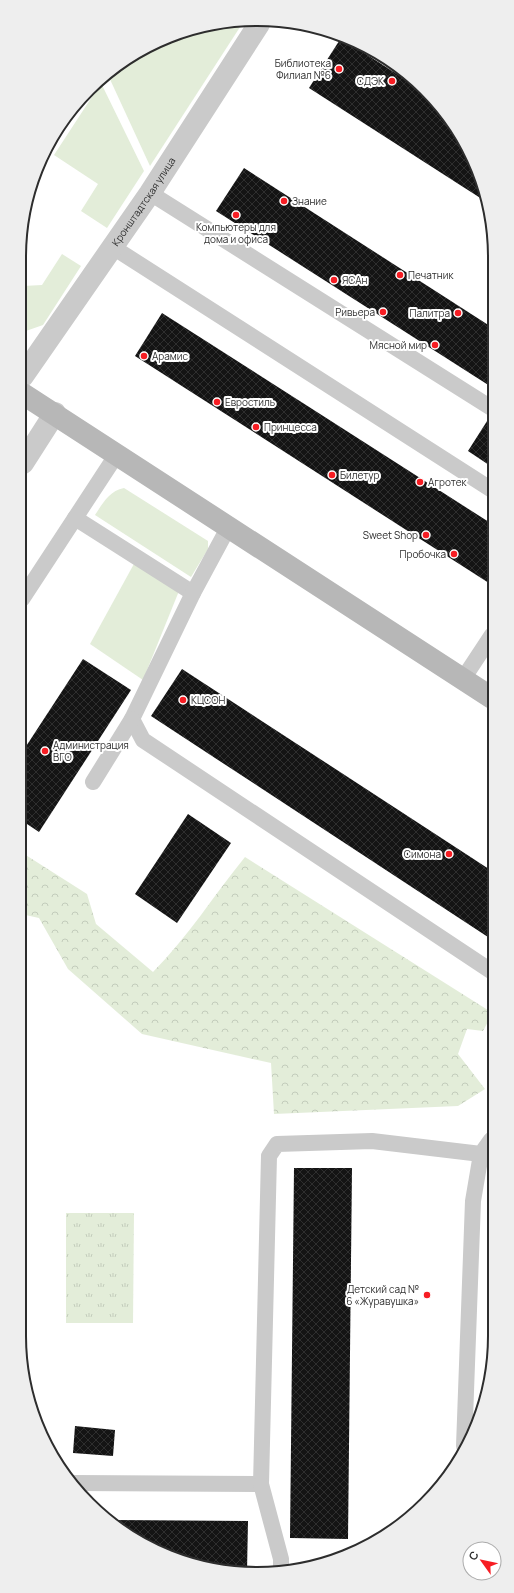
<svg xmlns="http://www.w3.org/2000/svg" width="514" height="1593" font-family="Manrope,sans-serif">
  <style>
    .grass { fill: #e3edd9 }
    .forest { fill: url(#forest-crowns) }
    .park { fill: url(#park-tufts) }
    .building { fill: url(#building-cross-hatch) }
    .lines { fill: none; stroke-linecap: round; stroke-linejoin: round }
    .service { stroke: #cacaca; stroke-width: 16 }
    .minor { stroke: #cacaca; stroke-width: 22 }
    .secondary { stroke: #b7b7b7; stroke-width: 22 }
    .poi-dot { fill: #f71d23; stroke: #fff; stroke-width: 1.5 }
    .labels { text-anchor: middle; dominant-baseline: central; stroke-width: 4; stroke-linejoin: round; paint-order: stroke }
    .poi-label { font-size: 10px; fill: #2d2d2d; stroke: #fff; text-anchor: start }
    .street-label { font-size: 10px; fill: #2d2d2d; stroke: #fff }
    .rim { fill: none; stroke: #2d2d2d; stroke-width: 2 }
  </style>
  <defs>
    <pattern id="forest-crowns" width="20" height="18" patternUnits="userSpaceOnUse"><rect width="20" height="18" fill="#e3edd9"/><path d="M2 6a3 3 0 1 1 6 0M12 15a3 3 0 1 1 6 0" fill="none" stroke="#c3ccbb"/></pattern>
    <pattern id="park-tufts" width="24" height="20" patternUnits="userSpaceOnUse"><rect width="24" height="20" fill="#e3edd9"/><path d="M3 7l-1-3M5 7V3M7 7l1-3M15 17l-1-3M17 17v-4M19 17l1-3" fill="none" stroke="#c3ccbb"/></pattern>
    <pattern id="building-cross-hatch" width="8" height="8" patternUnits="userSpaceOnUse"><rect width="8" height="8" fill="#141414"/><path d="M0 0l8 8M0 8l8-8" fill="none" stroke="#2e2e2e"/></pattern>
  </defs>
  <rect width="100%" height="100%" fill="#fff"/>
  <g class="grass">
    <path d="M 211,24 L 242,24 L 150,166 L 108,75 L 125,59 Z"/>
    <path d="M 101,83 L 144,171 L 107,228 L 81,211 L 98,184 L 54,155 Z"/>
    <path d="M 62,254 L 81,266 L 43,325 L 23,332 L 23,286 L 42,285 Z"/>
    <path d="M 124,488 L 208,541 L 208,549 L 191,577 L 95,515 C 103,503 109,491 124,488 Z"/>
    <path d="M 135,562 L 179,591 L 143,680 L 90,644 Z"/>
  </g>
  <path class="forest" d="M 21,852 L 87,894 L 96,924 L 153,972 C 188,937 214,895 245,857 L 491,1012 L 491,1016 L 483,1031 L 467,1029 L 458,1054 L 485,1089 L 458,1106 L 274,1114 L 271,1063 L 142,1034 L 68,969 L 39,918 L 21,914 Z"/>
  <path class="park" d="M 66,1213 L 134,1213 L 133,1323 L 66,1323 Z"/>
  <g class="building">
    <path d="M 341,38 L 431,96 L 471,152 L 485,201 L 309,88 Z"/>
    <path d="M 244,168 L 493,328 L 493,388 L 216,211 Z"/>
    <path d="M 162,313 L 492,524 L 492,585 L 135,356 Z"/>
    <path d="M 489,418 L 493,418 L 492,467 L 468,451 Z"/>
    <path d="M 83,659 L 131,690 L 39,832 L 21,820 L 21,754 Z"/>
    <path d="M 182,669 L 492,871 L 491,939 L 151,716 Z"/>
    <path d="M 188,814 L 231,843 L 177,923 L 135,894 Z"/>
    <path d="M 294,1168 L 352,1168 L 348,1539 L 290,1538 Z"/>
    <path d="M 75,1426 L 115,1430 L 113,1456 L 73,1453 Z"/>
    <path d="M 113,1520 L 248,1521 L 247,1571 L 226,1572 L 152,1549 Z"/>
  </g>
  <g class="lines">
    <g class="service">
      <path d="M 150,193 L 493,409"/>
      <path d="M 111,246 L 492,490"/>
      <path d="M 75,518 L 193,593"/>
      <path d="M 228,528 L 193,593 L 132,719 L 143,740 L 491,971"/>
      <path d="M 22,599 L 117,454"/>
      <path d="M 463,679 L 492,635"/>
      <path d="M 93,782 L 132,719"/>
      <path d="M 464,1446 L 473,1201 L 481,1154"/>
      <path d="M 72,1483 L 261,1484 L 269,1156 L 277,1144 L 372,1141 L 481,1154 L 491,1140"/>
      <path d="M 261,1484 L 281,1559 L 281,1568"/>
    </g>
    <g class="minor">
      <path id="s1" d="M 23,376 L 150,193 L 259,24"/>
      <path d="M 23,463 L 55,413"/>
    </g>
    <path class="secondary" d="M 23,394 L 492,698"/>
  </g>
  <g class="poi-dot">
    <circle cx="339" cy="69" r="4"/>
    <circle cx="392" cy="81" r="4"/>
    <circle cx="284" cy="201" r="4"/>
    <circle cx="236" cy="215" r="4"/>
    <circle cx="400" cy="275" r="4"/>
    <circle cx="334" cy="280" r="4"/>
    <circle cx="383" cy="312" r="4"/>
    <circle cx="458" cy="313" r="4"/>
    <circle cx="435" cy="345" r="4"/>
    <circle cx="144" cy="356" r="4"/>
    <circle cx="217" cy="402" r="4"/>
    <circle cx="256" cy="427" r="4"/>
    <circle cx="332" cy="475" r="4"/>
    <circle cx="420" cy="482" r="4"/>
    <circle cx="426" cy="535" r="4"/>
    <circle cx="454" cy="554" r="4"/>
    <circle cx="183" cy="700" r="4"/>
    <circle cx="45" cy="751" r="4"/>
    <circle cx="449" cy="854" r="4"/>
    <circle cx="427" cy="1295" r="4"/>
  </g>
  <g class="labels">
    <g class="poi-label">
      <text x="331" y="63" text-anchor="end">Библиотека<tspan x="331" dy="12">Филиал №6</tspan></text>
      <text x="384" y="81" text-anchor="end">СДЭК</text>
      <text x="292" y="201">Знание</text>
      <text x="236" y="227" text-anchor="middle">Компьютеры для<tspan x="236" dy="12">дома и офиса</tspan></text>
      <text x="408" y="275">Печатник</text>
      <text x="342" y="280">ЯСАн</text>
      <text x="375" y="312" text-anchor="end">Ривьера</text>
      <text x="450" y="313" text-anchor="end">Палитра</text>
      <text x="427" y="345" text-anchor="end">Мясной мир</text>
      <text x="152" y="356">Арамис</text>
      <text x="225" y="402">Евростиль</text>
      <text x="264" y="427">Принцесса</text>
      <text x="340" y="475">Билетур</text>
      <text x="428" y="482">Агротек</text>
      <text x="418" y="535" text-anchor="end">Sweet Shop</text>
      <text x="446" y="554" text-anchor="end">Пробочка</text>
      <text x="191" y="700">КЦСОН</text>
      <text x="53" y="745">Администрация<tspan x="53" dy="12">ВГО</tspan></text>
      <text x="441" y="854" text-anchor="end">Симона</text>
      <text x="419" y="1289" text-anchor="end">Детский сад №<tspan x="419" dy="12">6 «Журавушка»</tspan></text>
    </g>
    <g class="street-label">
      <text stroke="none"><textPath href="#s1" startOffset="212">Кронштадтская улица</textPath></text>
    </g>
  </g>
  <path d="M0 0H514V1593H0ZM257 26H257A231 231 0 0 1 488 257V1336A231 231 0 0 1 257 1567H257A231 231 0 0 1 26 1336V257A231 231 0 0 1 257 26Z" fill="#eee" fill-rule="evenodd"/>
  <path class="rim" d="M257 26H257A231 231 0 0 1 488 257V1336A231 231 0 0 1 257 1567H257A231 231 0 0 1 26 1336V257A231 231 0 0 1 257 26Z"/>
  <g transform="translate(482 1561) rotate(303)"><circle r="19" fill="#ffffff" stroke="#ababab"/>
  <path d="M0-3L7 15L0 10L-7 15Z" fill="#f71d23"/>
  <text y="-6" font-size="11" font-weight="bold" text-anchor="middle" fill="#2d2d2d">С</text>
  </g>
</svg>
